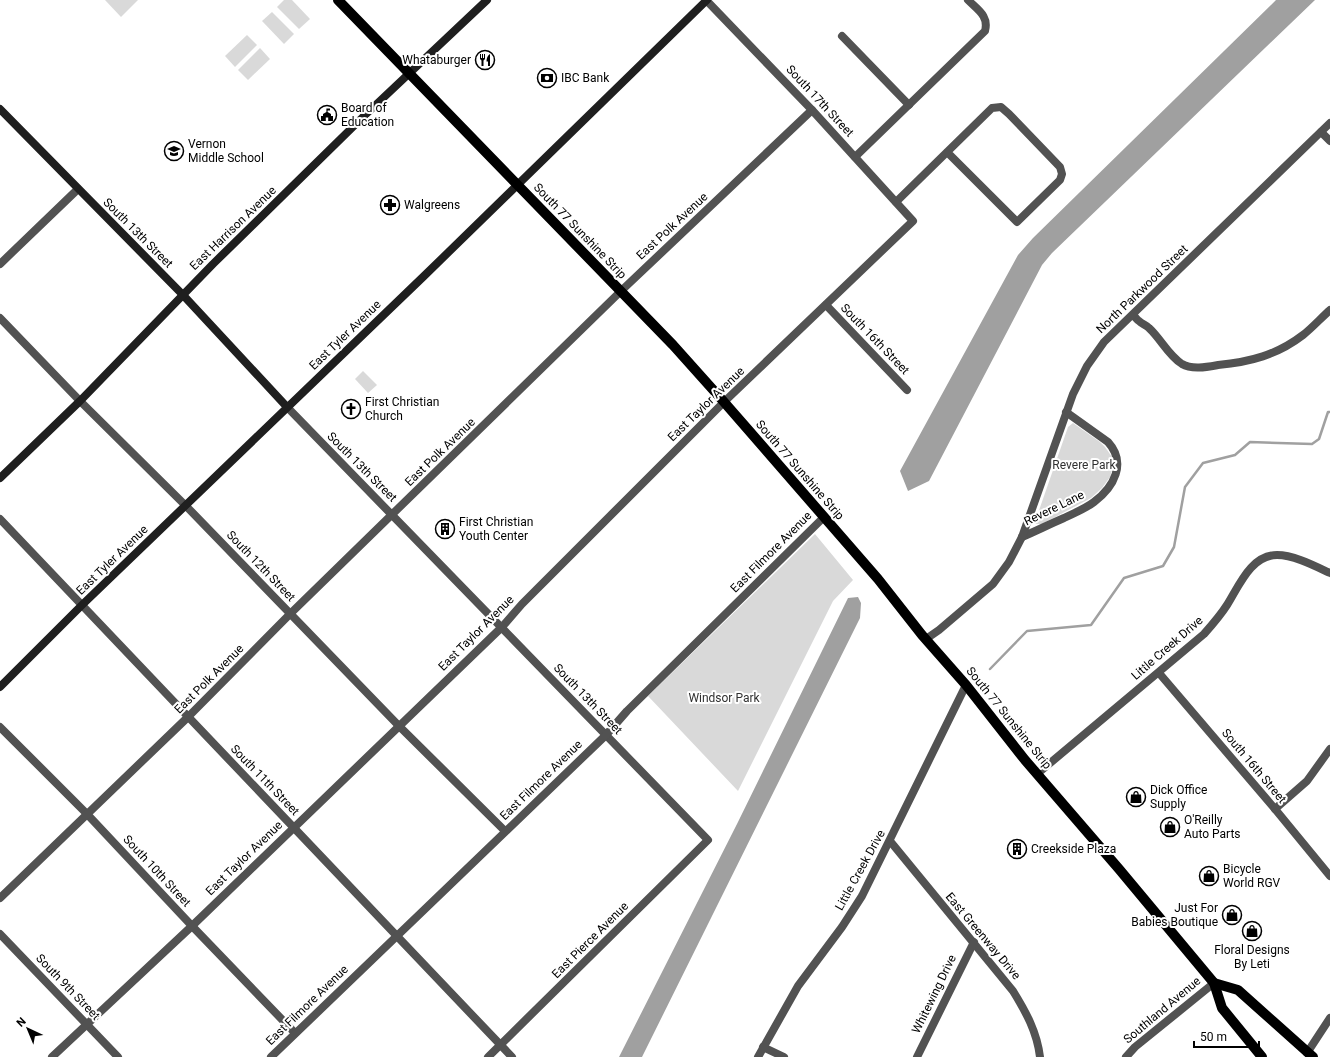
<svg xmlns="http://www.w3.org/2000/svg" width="1330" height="1057" font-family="Roboto,sans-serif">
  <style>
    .green { fill: #d9d9d9 }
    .water { fill: #a0a0a0 }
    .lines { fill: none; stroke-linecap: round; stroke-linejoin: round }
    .stream { stroke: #a0a0a0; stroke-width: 2.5 }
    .street { stroke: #525252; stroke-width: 8 }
    .secondary { stroke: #1f1f1f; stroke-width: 8 }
    .primary { stroke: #000; stroke-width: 10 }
    .labels { text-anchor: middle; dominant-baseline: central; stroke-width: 4; stroke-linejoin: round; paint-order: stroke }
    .poi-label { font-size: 12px; fill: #000; stroke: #fff; text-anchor: start }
    .street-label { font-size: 12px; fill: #000; stroke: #fff }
    .park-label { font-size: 12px; fill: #303030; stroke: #fff }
  </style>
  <rect width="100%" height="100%" fill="#fff"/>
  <g class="green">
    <path d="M 105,0 L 138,0 L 121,17 Z"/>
    <path d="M 284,0 L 292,0 L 310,19 L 299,29 L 277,7 Z"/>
    <path d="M 272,12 L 294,34 L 284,44 L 262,21 Z"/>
    <path d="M 247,35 L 257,45 L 235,67 L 225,56 Z"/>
    <path d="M 260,48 L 270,59 L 248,80 L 238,70 Z"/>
    <path d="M 363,371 L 377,385 L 368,393 L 355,379 Z"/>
    <path d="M 1073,423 L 1100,442 L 1105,447 L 1112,457 L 1112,470 L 1110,477 L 1102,488 L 1091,498 L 1042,524 L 1036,524 L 1035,522 L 1036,519 L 1068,427 Z"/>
    <path d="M 815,534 L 853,580 L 833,601 L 738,791 L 648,696 Z"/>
  </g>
  <g class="water">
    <path d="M 1276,0 L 1315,0 L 1052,253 L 1042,265 L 929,481 L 908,491 L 900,471 L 1018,255 L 1033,238 Z"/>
    <path d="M 858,597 L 861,603 L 860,618 L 642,1057 L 619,1057 L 737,824 L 848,598 Z"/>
  </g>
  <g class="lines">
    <path class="stream" d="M 990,669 L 1027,631 L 1091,625 L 1124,578 L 1163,566 L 1174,547 L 1185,487 L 1203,463 L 1235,455 L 1250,442 L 1312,444 L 1319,439 L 1328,412 L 1330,412"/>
    <g class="street">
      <path d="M 842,36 L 909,105"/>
      <path d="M 1321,132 L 1330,141"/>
      <path d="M 855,157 L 985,31 C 989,16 978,10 968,0"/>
      <path d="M 896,202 L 992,108 L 1001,107 L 1009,114 L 1060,167 L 1062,174 L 1060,180 L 1017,222 L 947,152"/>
      <path d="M 0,264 L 78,189"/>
      <path d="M 826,305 L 907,390"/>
      <path d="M 1133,315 C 1135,317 1137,320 1139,321 C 1142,324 1146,325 1149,328 C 1161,339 1168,355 1182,364 C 1192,370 1207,367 1218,365 C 1250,362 1277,355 1303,335 C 1312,328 1321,318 1330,310"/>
      <path d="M 0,318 L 80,401 L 186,506 L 399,726 L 505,831"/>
      <path d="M 287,407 L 708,840 L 488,1057"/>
      <path d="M 0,519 L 512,1057"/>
      <path d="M 1022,537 C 1036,531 1050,524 1064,518 C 1074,513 1085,509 1094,502 C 1114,487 1127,463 1108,442 L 1066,412"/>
      <path d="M 926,639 L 939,630 L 993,584 L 1009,562 L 1022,537 L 1073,394 L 1087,366 L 1104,342 L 1330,123"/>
      <path d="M 1159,673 L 1275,809 L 1330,876"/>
      <path d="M 0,727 L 87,814 L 192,926 L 295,1033"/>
      <path d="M 1037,774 L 1204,634 C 1212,625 1220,616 1227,605 C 1239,586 1251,555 1277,555 C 1294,555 1315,566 1330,573"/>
      <path d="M 1275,809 L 1307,781 L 1330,749"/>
      <path d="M 890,841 L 1013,991 C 1026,1012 1037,1032 1040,1057"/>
      <path d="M 0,898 L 188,717 L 290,614 L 621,291 L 812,110"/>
      <path d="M 0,934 L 118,1057"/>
      <path d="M 763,1047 L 784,1057"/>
      <path d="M 1307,1053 L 1330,1018"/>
      <path d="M 52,1057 L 192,926 L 502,627 L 522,604 L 724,402 L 913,221 L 812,110 L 706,0"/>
      <path d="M 271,1057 L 606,735 L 627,711 L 824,517"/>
      <path d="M 758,1057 L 798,986 L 842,927 L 862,896 L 966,685"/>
      <path d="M 917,1057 L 974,942"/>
      <path d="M 1126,1057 L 1135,1047 L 1214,983"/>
    </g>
    <g class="secondary">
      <path d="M 0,109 L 183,295 L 287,407"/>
      <path d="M 0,478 L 80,401 L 213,264 L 364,116 L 487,0"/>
      <path d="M 0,687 L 82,605 L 423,277 L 707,0"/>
    </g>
    <g class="primary">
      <path d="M 338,0 L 673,345 L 724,402 L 878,579 L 922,635 L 966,685 L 1025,760 L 1119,869 L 1214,983 L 1222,1008 L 1262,1057"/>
      <path d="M 1214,983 L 1238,990 L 1313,1057"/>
    </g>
  </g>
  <defs>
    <g id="restaurant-ring" transform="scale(1)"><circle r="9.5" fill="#fff" stroke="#000" stroke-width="1.5"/><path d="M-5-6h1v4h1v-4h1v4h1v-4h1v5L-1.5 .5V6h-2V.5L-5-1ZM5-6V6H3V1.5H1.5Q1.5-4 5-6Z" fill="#000"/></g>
    <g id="bank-ring" transform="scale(1)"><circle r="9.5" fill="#fff" stroke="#000" stroke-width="1.5"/><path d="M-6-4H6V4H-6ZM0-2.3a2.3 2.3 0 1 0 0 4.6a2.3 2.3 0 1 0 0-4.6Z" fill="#000"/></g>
    <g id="civic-ring" transform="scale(1)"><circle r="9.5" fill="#fff" stroke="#000" stroke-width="1.5"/><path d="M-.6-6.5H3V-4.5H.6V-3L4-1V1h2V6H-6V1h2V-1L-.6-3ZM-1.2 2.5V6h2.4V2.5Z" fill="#000"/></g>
    <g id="school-ring" transform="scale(1)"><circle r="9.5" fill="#fff" stroke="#000" stroke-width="1.5"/><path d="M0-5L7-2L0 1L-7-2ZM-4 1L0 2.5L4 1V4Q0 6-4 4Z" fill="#000"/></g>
    <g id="pharmacy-ring" transform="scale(1)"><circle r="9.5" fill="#fff" stroke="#000" stroke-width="1.5"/><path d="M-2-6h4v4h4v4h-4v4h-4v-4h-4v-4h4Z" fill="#000"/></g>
    <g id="church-ring" transform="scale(1)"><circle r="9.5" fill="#fff" stroke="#000" stroke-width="1.5"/><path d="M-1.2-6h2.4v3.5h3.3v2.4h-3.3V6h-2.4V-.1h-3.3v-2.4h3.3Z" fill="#000"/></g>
    <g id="building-ring" transform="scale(1)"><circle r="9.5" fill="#fff" stroke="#000" stroke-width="1.5"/><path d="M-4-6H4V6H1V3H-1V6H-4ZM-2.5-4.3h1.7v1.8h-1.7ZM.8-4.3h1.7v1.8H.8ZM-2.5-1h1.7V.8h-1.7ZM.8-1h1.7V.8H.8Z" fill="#000"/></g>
    <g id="shop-ring" transform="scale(1)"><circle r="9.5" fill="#fff" stroke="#000" stroke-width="1.5"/><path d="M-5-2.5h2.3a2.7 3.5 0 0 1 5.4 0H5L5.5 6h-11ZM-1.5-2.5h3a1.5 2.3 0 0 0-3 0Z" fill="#000"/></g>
  </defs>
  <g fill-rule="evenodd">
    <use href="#restaurant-ring" x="485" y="60"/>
    <use href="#bank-ring" x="547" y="78"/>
    <use href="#civic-ring" x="327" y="115"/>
    <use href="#school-ring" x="174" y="151"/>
    <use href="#pharmacy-ring" x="390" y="205"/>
    <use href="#church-ring" x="351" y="409"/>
    <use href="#building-ring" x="445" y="529"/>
    <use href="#shop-ring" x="1136" y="797"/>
    <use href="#shop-ring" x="1170" y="827"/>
    <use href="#building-ring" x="1017" y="849"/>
    <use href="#shop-ring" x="1209" y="876"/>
    <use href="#shop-ring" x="1232" y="915"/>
    <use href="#shop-ring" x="1252" y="931"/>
  </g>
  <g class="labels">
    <g class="poi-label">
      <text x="471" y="60" text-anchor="end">Whataburger</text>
      <text x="561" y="78">IBC Bank</text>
      <text x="341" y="108">Board of<tspan x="341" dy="14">Education</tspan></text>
      <text x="188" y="144">Vernon<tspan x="188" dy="14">Middle School</tspan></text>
      <text x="404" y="205">Walgreens</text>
      <text x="365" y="402">First Christian<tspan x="365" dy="14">Church</tspan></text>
      <text x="459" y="522">First Christian<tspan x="459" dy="14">Youth Center</tspan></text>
      <text x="1150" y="790">Dick Office<tspan x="1150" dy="14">Supply</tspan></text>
      <text x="1184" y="820">O'Reilly<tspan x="1184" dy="14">Auto Parts</tspan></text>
      <text x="1031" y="849">Creekside Plaza</text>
      <text x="1223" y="869">Bicycle<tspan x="1223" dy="14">World RGV</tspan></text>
      <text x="1218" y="908" text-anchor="end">Just For<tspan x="1218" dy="14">Babies Boutique</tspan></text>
      <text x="1252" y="950" text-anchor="middle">Floral Designs<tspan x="1252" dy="14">By Leti</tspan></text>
    </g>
    <g class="street-label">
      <text transform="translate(820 101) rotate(47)">South 17th Street</text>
      <text transform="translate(672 226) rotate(-43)">East Polk Avenue</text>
      <text transform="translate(233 228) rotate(-44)">East Harrison Avenue</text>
      <text transform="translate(580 231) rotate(46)">South 77 Sunshine Strip</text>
      <text transform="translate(138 233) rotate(45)">South 13th Street</text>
      <text transform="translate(1142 289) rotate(-44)">North Parkwood Street</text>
      <text transform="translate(345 335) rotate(-44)">East Tyler Avenue</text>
      <text transform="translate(875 339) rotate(46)">South 16th Street</text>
      <text transform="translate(706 404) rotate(-44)">East Taylor Avenue</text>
      <text transform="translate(440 452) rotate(-44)">East Polk Avenue</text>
      <text transform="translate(362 467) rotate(45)">South 13th Street</text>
      <text transform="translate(800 470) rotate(49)">South 77 Sunshine Strip</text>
      <text transform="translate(1054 508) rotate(-26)">Revere Lane</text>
      <text transform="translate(771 552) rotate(-45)">East Filmore Avenue</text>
      <text transform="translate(112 560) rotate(-44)">East Tyler Avenue</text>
      <text transform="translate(261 566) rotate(46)">South 12th Street</text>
      <text transform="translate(476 633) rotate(-45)">East Taylor Avenue</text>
      <text transform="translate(1167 648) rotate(-41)">Little Creek Drive</text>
      <text transform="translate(209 679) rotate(-45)">East Polk Avenue</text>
      <text transform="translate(588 699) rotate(46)">South 13th Street</text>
      <text transform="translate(1009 718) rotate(51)">South 77 Sunshine Strip</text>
      <text transform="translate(1254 766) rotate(50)">South 16th Street</text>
      <text transform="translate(265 780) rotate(46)">South 11th Street</text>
      <text transform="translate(541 780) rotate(-44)">East Filmore Avenue</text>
      <text transform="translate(244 858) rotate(-44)">East Taylor Avenue</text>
      <text transform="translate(860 870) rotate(-61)">Little Creek Drive</text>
      <text transform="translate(157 871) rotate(47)">South 10th Street</text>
      <text transform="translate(983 936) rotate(50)">East Greenway Drive</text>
      <text transform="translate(590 940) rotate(-45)">East Pierce Avenue</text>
      <text transform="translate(68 987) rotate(46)">South 9th Street</text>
      <text transform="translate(934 994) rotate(-64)">Whitewing Drive</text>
      <text transform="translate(307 1005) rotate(-44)">East Filmore Avenue</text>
      <text transform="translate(1162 1010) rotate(-40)">Southland Avenue</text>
    </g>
    <g class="park-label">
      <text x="1084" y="465">Revere Park</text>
      <text x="724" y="698">Windsor Park</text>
    </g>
  </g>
  <g transform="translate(28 1029) rotate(316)" stroke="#ffffff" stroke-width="3" paint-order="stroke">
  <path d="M0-3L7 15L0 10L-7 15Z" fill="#000000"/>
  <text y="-6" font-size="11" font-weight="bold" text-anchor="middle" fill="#000000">N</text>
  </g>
  <path d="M1194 1041v6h65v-6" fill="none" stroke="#000000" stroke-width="2"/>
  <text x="1200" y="1041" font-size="12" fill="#000000" stroke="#ffffff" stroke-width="3" paint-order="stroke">50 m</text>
</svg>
